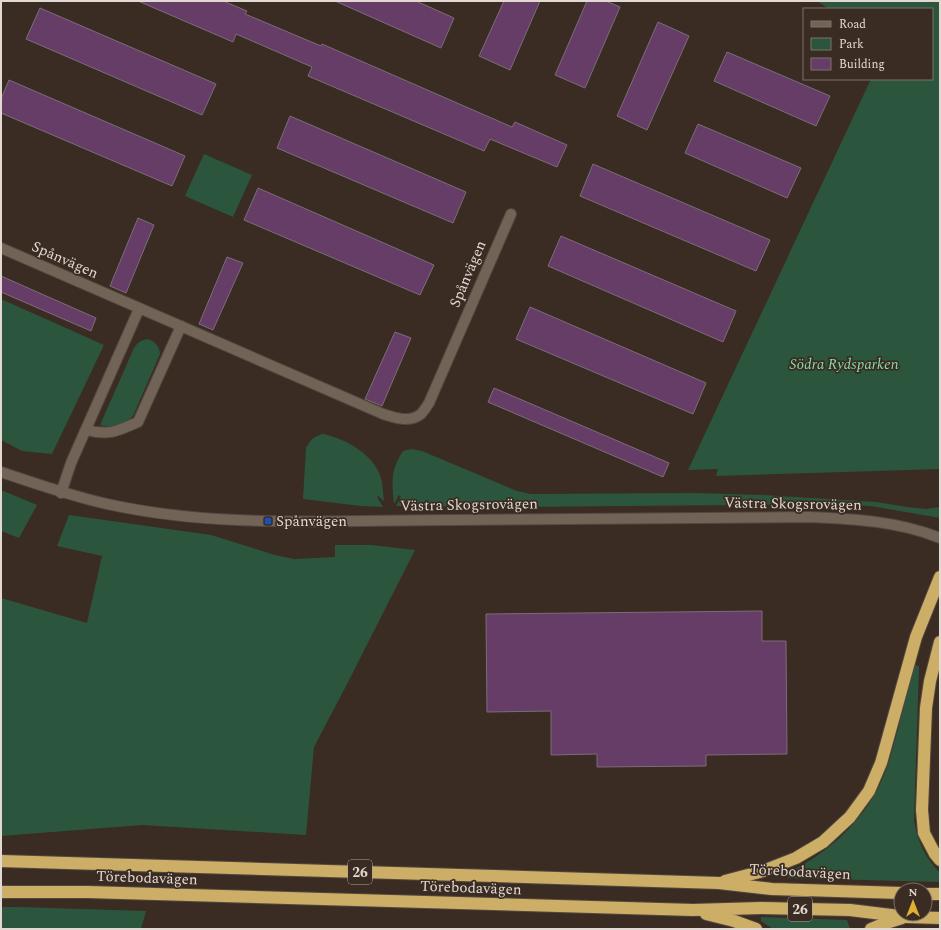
<svg xmlns="http://www.w3.org/2000/svg" width="941" height="930" font-family="Spectral,serif">
  <style>
    .green { fill: #2c553d }
    .building { fill: #653d66; stroke: #7b6d7b }
    .lines { fill: none; stroke-linecap: round; stroke-linejoin: round }
    .street-casing { stroke: #53473f; stroke-width: 12 }
    .secondary-casing { stroke: #53473f; stroke-width: 12 }
    .highway-casing { stroke: #53473f; stroke-width: 14 }
    .street { stroke: #726357; stroke-width: 10 }
    .secondary { stroke: #726357; stroke-width: 10 }
    .highway { stroke: #cdae66; stroke-width: 12 }
    .transit-dot { fill: #1a4fb4; stroke: #3a2c22; stroke-width: 1.5 }
    .labels { text-anchor: middle; dominant-baseline: central; stroke-width: 3.5; stroke-linejoin: round; paint-order: stroke }
    .shield { fill: #3a2c22; stroke: #afa59d; stroke-width: 1 }
    .shield-label { font-size: 14px; font-weight: bold; fill: #e1d9d2 }
    .street-label { font-size: 15px; fill: #e1d9d2; stroke: #3a2c22 }
    .park-label { font-size: 15px; font-style: italic; fill: #84dda9; stroke: #3a2c22 }
    .poi-label { font-size: 15px; fill: #e1d9d2; stroke: #3a2c22; text-anchor: start }
  </style>
  <rect width="100%" height="100%" fill="#3a2c22"/>
  <g class="green">
    <path d="M 817,1 L 940,1 L 940,469 L 716,476 L 718,469 L 688,470 L 871,79 L 932,79 L 932,9 L 829,9 Z"/>
    <path d="M 204,154 L 252,175 L 233,217 L 185,196 Z"/>
    <path d="M 1,299 L 104,345 L 52,454 L 22,451 L 1,440 Z"/>
    <path d="M 148,339 C 156,342 159,346 160,354 L 133,416 L 124,424 L 109,427 L 100,425 L 134,348 C 138,342 141,340 148,339 Z"/>
    <path d="M 323,434 C 347,439 377,456 382,482 C 383,488 383,495 384,501 L 378,496 L 377,497 L 383,507 L 361,506 L 303,499 L 306,448 C 310,440 314,436 323,434 Z"/>
    <path d="M 411,449 L 422,451 L 517,491 L 531,494 L 694,493 L 763,495 L 876,502 L 907,507 L 926,509 L 940,507 L 940,518 L 871,506 L 832,504 L 516,507 L 396,506 L 401,496 L 399,495 L 394,504 C 392,483 390,470 403,451 Z"/>
    <path d="M 1,490 L 37,505 L 19,538 L 1,531 Z"/>
    <path d="M 69,515 L 211,535 L 275,555 L 294,559 L 335,557 L 335,545 L 372,545 L 415,550 L 346,686 L 314,747 L 306,835 L 142,825 L 1,836 L 1,598 L 87,623 L 102,556 L 57,546 Z"/>
    <path d="M 915,665 L 919,666 L 914,821 C 918,842 925,858 940,873 L 940,882 L 788,878 L 787,873 C 827,854 863,822 881,782 C 889,765 893,747 898,729 C 903,708 909,686 915,665 Z"/>
    <path d="M 1,907 L 18,907 L 146,911 L 141,929 L 1,929 Z"/>
    <path d="M 761,917 L 847,920 L 850,929 L 773,929 L 761,921 Z"/>
  </g>
  <g class="building">
    <path d="M 138,1 L 223,1 L 247,11 L 245,14 L 321,46 L 322,44 L 512,127 L 515,122 L 567,145 L 557,167 L 490,139 L 484,151 L 308,76 L 312,67 L 236,34 L 233,42 Z"/>
    <path d="M 335,1 L 416,1 L 454,18 L 441,48 Z"/>
    <path d="M 504,1 L 540,1 L 510,70 L 479,56 Z"/>
    <path d="M 587,1 L 606,1 L 620,7 L 585,88 L 555,75 Z"/>
    <path d="M 40,8 L 216,84 L 202,115 L 26,39 Z"/>
    <path d="M 658,22 L 689,36 L 647,130 L 617,116 Z"/>
    <path d="M 727,52 L 830,96 L 816,126 L 714,81 Z"/>
    <path d="M 9,80 L 185,156 L 172,186 L 1,113 L 1,99 Z"/>
    <path d="M 290,116 L 466,192 L 453,223 L 277,148 Z"/>
    <path d="M 698,124 L 801,168 L 787,198 L 685,153 Z"/>
    <path d="M 593,164 L 770,240 L 756,271 L 580,196 Z"/>
    <path d="M 258,188 L 434,265 L 420,295 L 244,220 Z"/>
    <path d="M 138,218 L 154,225 L 126,293 L 110,286 Z"/>
    <path d="M 561,236 L 736,311 L 723,342 L 548,266 Z"/>
    <path d="M 227,257 L 243,263 L 213,330 L 199,324 Z"/>
    <path d="M 1,276 L 96,318 L 91,331 L 1,292 Z"/>
    <path d="M 530,307 L 706,383 L 693,414 L 516,339 Z"/>
    <path d="M 395,332 L 411,338 L 382,406 L 365,399 Z"/>
    <path d="M 494,388 L 669,463 L 663,477 L 488,402 Z"/>
    <path d="M 762,611 L 762,641 L 786,641 L 787,754 L 706,755 L 706,766 L 597,767 L 597,754 L 551,755 L 551,711 L 487,712 L 486,614 Z"/>
  </g>
  <g class="lines">
    <g class="street-casing">
      <g id="street">
        <path d="M 1,248 L 383,414 C 395,418 410,423 421,414 C 424,411 427,406 429,403 L 511,214"/>
        <path d="M 86,430 C 109,436 118,431 138,422 L 181,326"/>
        <path d="M 61,493 L 71,463 L 139,309"/>
      </g>
    </g>
    <g class="secondary-casing">
      <path id="secondary" d="M 1,472 C 36,484 71,496 107,504 C 220,529 338,520 453,520 C 572,519 691,518 809,517 C 854,519 898,521 940,538"/>
    </g>
    <g class="highway-casing">
      <g id="highway">
        <path d="M 940,642 L 930,681 L 926,708 L 922,810 L 924,833 L 935,854 L 940,860"/>
        <path d="M 1,861 L 719,883 L 772,889 L 901,893"/>
        <path d="M 725,881 L 763,871 L 796,858 L 823,842 L 850,817 L 869,791 L 881,763 L 916,637 L 940,577"/>
        <path d="M 1,892 L 88,892 L 693,910 L 761,908 L 850,910 L 907,917 L 940,918"/>
        <path d="M 925,894 L 940,894"/>
        <path d="M 706,914 L 734,921 L 756,929"/>
        <path d="M 871,929 L 883,924 L 902,918"/>
      </g>
    </g>
    <use href="#street" class="street"/>
    <use href="#secondary" class="secondary"/>
    <use href="#highway" class="highway"/>
  </g>
  <rect class="transit-dot" x="264" y="517" width="8" height="8" rx="2"/>
  <g class="labels">
    <g class="shield">
      <rect x="348" y="860" width="24" height="24" rx="3"/>
      <rect x="788" y="897" width="24" height="24" rx="3"/>
    </g>
    <g class="shield-label">
      <text x="360" y="872">26</text>
      <text x="800" y="909">26</text>
    </g>
    <g class="street-label">
      <text transform="translate(65 260) rotate(24)">Spånvägen</text>
      <text transform="translate(468 274) rotate(-67)">Spånvägen</text>
      <text transform="translate(793 504) rotate(1)">Västra Skogsrovägen</text>
      <text transform="translate(469 505) rotate(-1)">Västra Skogsrovägen</text>
      <text transform="translate(800 872) rotate(3)">Törebodavägen</text>
      <text transform="translate(147 878) rotate(2)">Törebodavägen</text>
      <text transform="translate(471 888) rotate(2)">Törebodavägen</text>
    </g>
    <g class="park-label">
      <text x="844" y="364">Södra Rydsparken</text>
    </g>
    <g class="poi-label">
      <text x="276" y="521">Spånvägen</text>
    </g>
  </g>
  <rect width="941" height="930" fill="none" stroke="#e1d9d2" stroke-width="4"/>
  <rect x="803" y="8" width="130" height="72" fill="#3a2c22" stroke="#7d7168"/>
  <rect x="811" y="21" width="20" height="6" fill="#726357" stroke="#7d7168"/>
  <text x="839" y="28" font-size="12" fill="#e1d9d2">Road</text>
  <rect x="811" y="38" width="20" height="12" fill="#2c553d" stroke="#7d7168"/>
  <text x="839" y="48" font-size="12" fill="#e1d9d2">Park</text>
  <rect x="811" y="58" width="20" height="12" fill="#653d66" stroke="#7d7168"/>
  <text x="839" y="68" font-size="12" fill="#e1d9d2">Building</text>
  <g transform="translate(913 902)"><circle r="19" fill="#3a2c22" stroke="#7d7168"/>
  <path d="M0-3L7 15L0 10L-7 15Z" fill="#deb133"/>
  <text y="-6" font-size="11" font-weight="bold" text-anchor="middle" fill="#e1d9d2">N</text>
  </g>
</svg>
